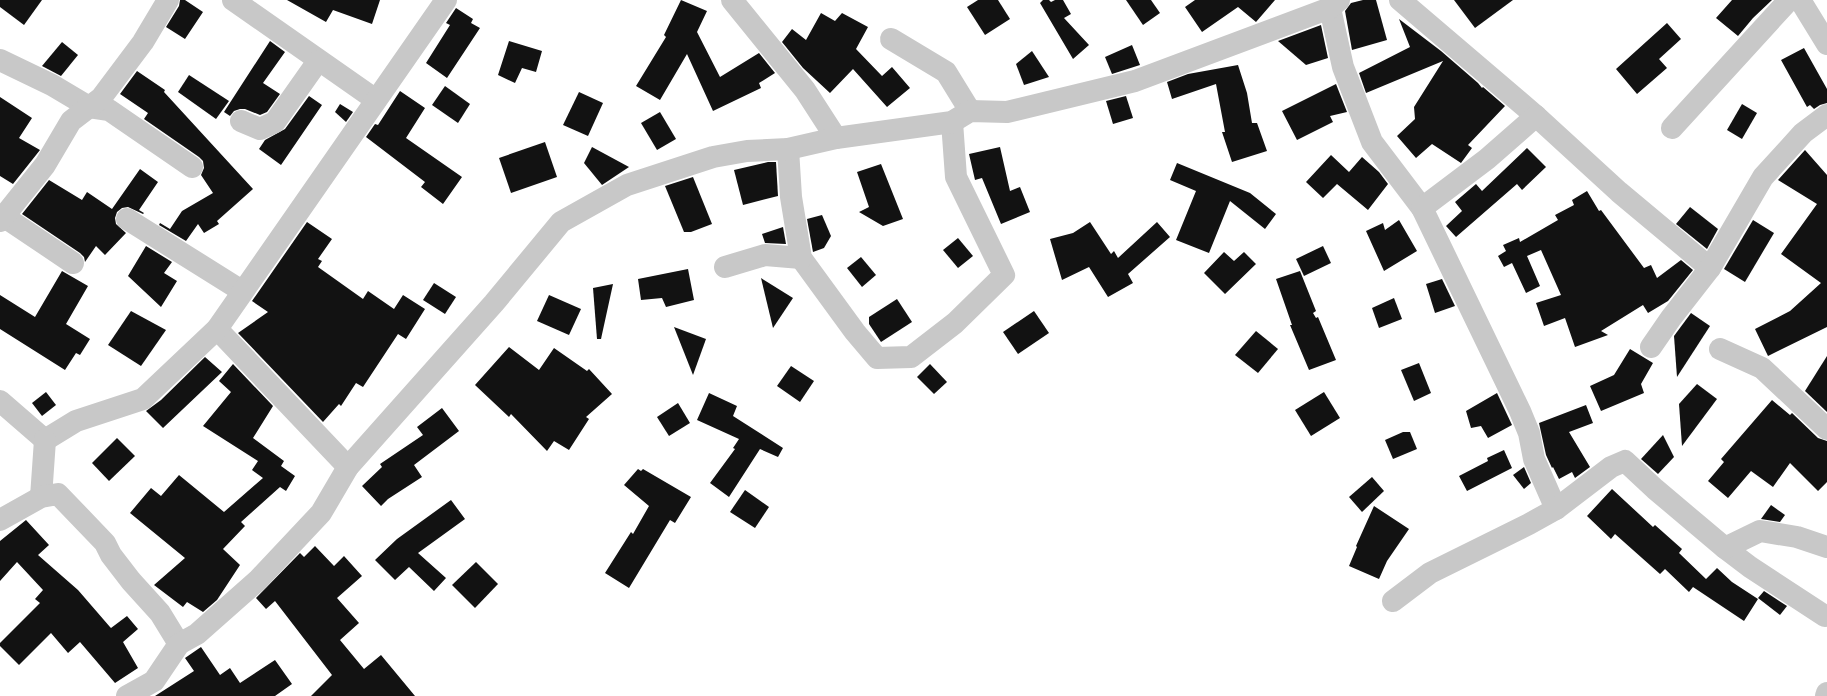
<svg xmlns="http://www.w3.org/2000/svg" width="1827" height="696" font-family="'IBM Plex Sans',sans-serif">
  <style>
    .building { fill: #121212 }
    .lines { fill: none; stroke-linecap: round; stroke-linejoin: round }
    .street { stroke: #c8c8c8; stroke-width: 22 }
  </style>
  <rect width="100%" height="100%" fill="#fff"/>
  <g class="building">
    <path d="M 0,0 L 42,0 L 24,25 L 0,7 Z"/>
    <path d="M 180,0 L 185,0 L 203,12 L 185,39 L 166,27 L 179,6 Z"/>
    <path d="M 287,0 L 380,0 L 372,24 L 333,10 L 326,22 Z"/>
    <path d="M 681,0 L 707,11 L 697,32 L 720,77 L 759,53 L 775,73 L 759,83 L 761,88 L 713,111 L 687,54 L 660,100 L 636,86 L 666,37 L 664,35 Z"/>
    <path d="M 978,0 L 998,0 L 1010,19 L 985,35 L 967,7 Z"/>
    <path d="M 1043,0 L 1049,0 L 1051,2 L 1055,0 L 1063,0 L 1071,14 L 1064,18 L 1089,45 L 1073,59 L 1040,3 Z"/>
    <path d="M 1126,0 L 1151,0 L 1160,13 L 1143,25 Z"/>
    <path d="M 1195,0 L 1275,0 L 1256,22 L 1238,7 L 1202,32 L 1185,7 Z"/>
    <path d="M 1363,0 L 1376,0 L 1387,40 L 1352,50 L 1345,11 L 1351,3 Z"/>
    <path d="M 1454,0 L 1513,0 L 1475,28 Z"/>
    <path d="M 1732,0 L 1772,0 L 1753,18 L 1738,36 L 1716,18 Z"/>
    <path d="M 456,8 L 473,19 L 471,23 L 480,28 L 447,78 L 426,63 L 450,25 L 446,23 Z"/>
    <path d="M 821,13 L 835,21 L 842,13 L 868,27 L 856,49 L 882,76 L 892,67 L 910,88 L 887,107 L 853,69 L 830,93 L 803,68 L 782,42 L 792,29 L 806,40 Z"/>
    <path d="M 1399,19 L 1441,51 L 1478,83 L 1482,88 L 1483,87 L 1505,106 L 1468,145 L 1472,148 L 1461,163 L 1432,144 L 1416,158 L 1397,136 L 1415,119 L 1414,107 L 1443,61 L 1366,93 L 1359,73 L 1410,47 Z"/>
    <path d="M 1667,23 L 1681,39 L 1659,59 L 1667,68 L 1637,94 L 1616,69 Z"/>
    <path d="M 1321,25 L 1328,58 L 1306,65 L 1278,41 Z"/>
    <path d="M 270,41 L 285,52 L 263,83 L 280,94 L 267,112 L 260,115 L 245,109 L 240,109 L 234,111 L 230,116 L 224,112 Z"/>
    <path d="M 509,41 L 542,51 L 536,72 L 522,68 L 515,83 L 498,75 Z"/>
    <path d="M 62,42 L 78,55 L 61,76 L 42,66 Z"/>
    <path d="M 1132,45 L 1140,65 L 1112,74 L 1105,57 Z"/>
    <path d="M 1804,48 L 1827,89 L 1827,103 L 1820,105 L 1814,109 L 1810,105 L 1807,107 L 1781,60 Z"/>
    <path d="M 1032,51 L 1049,77 L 1024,85 L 1016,64 Z"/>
    <path d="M 1238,65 L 1247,93 L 1252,123 L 1257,123 L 1267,151 L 1232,162 L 1222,132 L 1225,132 L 1216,84 L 1172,99 L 1167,82 L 1188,74 Z"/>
    <path d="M 137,71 L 165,90 L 164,92 L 253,189 L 217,221 L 219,224 L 204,233 L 198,224 L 186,241 L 159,225 L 160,223 L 170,229 L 182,211 L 213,193 L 201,175 L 204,168 L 203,161 L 199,157 L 144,119 L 148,113 L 120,94 Z"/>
    <path d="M 189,75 L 229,101 L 216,119 L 178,92 Z"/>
    <path d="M 1336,84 L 1347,112 L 1330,116 L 1333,122 L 1297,140 L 1282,111 Z"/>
    <path d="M 445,86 L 470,104 L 458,123 L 432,105 Z"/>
    <path d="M 400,91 L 425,108 L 406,138 L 462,177 L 443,204 L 421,187 L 425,182 L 366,137 L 375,124 L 378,125 Z"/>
    <path d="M 579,92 L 603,103 L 588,136 L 563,125 Z"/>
    <path d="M 309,96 L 322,105 L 281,165 L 259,149 L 265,140 L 285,129 Z"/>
    <path d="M 1126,96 L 1133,118 L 1113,124 L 1106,101 Z"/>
    <path d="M 0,97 L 32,118 L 19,138 L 40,150 L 13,184 L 0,176 Z"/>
    <path d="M 340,104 L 353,112 L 346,122 L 335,112 Z"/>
    <path d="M 1742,104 L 1757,113 L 1742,139 L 1727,130 Z"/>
    <path d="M 660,112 L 676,139 L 657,150 L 641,123 Z"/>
    <path d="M 545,142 L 557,177 L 511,193 L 499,158 Z"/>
    <path d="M 592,147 L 629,167 L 602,185 L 584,163 Z"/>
    <path d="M 1000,147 L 1010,191 L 1020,187 L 1030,212 L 1001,224 L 982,178 L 975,180 L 969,154 Z"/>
    <path d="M 1527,148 L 1546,167 L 1522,190 L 1517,184 L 1456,237 L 1446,226 L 1462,211 L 1455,202 L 1476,184 L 1482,191 Z"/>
    <path d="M 1805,150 L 1827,175 L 1827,327 L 1768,356 L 1755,329 L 1790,311 L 1821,283 L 1781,254 L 1817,204 L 1778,180 Z"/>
    <path d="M 1331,155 L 1349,172 L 1362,157 L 1379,172 L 1388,184 L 1368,210 L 1337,184 L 1323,198 L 1306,182 Z"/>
    <path d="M 768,162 L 776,162 L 778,196 L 743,205 L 734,170 Z"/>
    <path d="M 1177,163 L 1250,193 L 1276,214 L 1265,229 L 1230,201 L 1209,253 L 1176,240 L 1196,191 L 1170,180 Z"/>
    <path d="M 881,164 L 903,219 L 883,226 L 859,212 L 869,207 L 857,172 Z"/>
    <path d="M 140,169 L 158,182 L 139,210 L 144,213 L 143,214 L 128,207 L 122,208 L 117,212 L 115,218 L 116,224 L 126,233 L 105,255 L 96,246 L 85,262 L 84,257 L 80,253 L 22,214 L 49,180 L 82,200 L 87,192 L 112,209 Z"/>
    <path d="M 693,177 L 712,224 L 691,232 L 684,232 L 665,186 Z"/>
    <path d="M 1587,191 L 1599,211 L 1601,210 L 1644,268 L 1651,265 L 1657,278 L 1681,260 L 1693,270 L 1668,301 L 1648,313 L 1643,305 L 1601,331 L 1608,335 L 1575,347 L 1565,318 L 1544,326 L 1536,303 L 1561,295 L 1541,250 L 1527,256 L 1540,286 L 1526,293 L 1512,263 L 1504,267 L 1498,256 L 1506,251 L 1503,245 L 1519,238 L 1520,242 L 1558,220 L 1555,215 L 1574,205 L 1572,200 Z"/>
    <path d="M 1690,207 L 1718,229 L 1707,249 L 1676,224 Z"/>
    <path d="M 822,215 L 831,236 L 824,248 L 813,252 L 807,219 Z"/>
    <path d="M 1399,220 L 1417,251 L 1384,271 L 1366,231 L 1383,223 L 1385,230 Z"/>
    <path d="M 1753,220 L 1774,233 L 1745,282 L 1724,269 Z"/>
    <path d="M 307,222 L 332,239 L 318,259 L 322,261 L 318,267 L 363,299 L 368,291 L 394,309 L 403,295 L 425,309 L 406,339 L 398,334 L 363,387 L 356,383 L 341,406 L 339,404 L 323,422 L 238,333 L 268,312 L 252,301 Z"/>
    <path d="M 1090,222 L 1111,254 L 1114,251 L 1118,258 L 1157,222 L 1170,237 L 1128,274 L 1133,283 L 1108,297 L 1089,267 L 1062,280 L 1050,239 L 1073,233 Z"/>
    <path d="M 783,227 L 786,244 L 765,243 L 762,234 Z"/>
    <path d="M 958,238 L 973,256 L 958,268 L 943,250 Z"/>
    <path d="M 146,246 L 172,262 L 164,273 L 177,281 L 161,307 L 128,276 Z"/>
    <path d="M 1323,246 L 1331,263 L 1304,276 L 1296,259 Z"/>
    <path d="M 1224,252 L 1234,261 L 1244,252 L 1256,264 L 1225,294 L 1204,273 Z"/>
    <path d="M 861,257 L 876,275 L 862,287 L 847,268 Z"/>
    <path d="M 688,269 L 694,300 L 666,307 L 662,298 L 641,300 L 638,279 Z"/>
    <path d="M 62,271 L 88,286 L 66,324 L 90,339 L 80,355 L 76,353 L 65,370 L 0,329 L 0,295 L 35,317 Z"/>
    <path d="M 1300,271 L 1316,311 L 1313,313 L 1316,318 L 1318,317 L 1336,360 L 1309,370 L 1290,325 L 1292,325 L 1276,279 Z"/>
    <path d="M 761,278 L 793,298 L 773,328 Z"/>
    <path d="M 1442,279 L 1455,306 L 1435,313 L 1426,284 Z"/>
    <path d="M 434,283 L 456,297 L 445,314 L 423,300 Z"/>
    <path d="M 613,284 L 601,339 L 597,339 L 593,288 Z"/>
    <path d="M 549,295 L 581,309 L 569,335 L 537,321 Z"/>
    <path d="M 1394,298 L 1402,319 L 1379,328 L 1372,308 Z"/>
    <path d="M 897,299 L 912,322 L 881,342 L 869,324 L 869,317 Z"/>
    <path d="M 131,311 L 166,330 L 141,366 L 108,345 Z"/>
    <path d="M 1034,311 L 1049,333 L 1018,354 L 1003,332 Z"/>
    <path d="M 1691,313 L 1710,326 L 1677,377 L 1674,336 Z"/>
    <path d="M 674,327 L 706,339 L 693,375 Z"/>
    <path d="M 1256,331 L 1278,349 L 1258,373 L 1235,355 Z"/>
    <path d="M 509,347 L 539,370 L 554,348 L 587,371 L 589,369 L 612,394 L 586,417 L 589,419 L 569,450 L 554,441 L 547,451 L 511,414 L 509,417 L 475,385 Z"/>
    <path d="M 1630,349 L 1653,363 L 1641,384 L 1644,393 L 1601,411 L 1590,386 L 1614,375 Z"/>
    <path d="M 1827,356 L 1827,412 L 1805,391 Z"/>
    <path d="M 205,357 L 222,372 L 163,428 L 146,411 L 161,400 Z"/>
    <path d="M 1419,363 L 1431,393 L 1414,401 L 1401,370 Z"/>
    <path d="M 233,364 L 273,406 L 253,438 L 284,461 L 281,466 L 295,476 L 286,491 L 280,487 L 241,522 L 245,526 L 223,549 L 240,565 L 217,600 L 203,612 L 187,602 L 183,607 L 154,585 L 185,558 L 130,513 L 151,488 L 161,496 L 179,475 L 224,512 L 263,478 L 252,470 L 258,461 L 203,426 L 231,392 L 219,381 Z"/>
    <path d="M 930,364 L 947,382 L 934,394 L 917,377 Z"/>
    <path d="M 791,366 L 814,381 L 800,402 L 777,386 Z"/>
    <path d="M 1697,384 L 1717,399 L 1682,446 L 1679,404 Z"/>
    <path d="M 46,392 L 56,405 L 42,416 L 32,403 Z"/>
    <path d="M 1324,392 L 1340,418 L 1311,436 L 1295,410 Z"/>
    <path d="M 709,393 L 737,406 L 733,416 L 783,448 L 778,457 L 760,449 L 729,497 L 710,483 L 735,449 L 733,448 L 739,439 L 697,420 Z"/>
    <path d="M 1497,393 L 1512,425 L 1488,438 L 1481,426 L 1471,428 L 1466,411 Z"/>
    <path d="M 1772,400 L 1790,415 L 1792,413 L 1818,438 L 1827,441 L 1827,482 L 1818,491 L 1790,463 L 1773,487 L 1751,471 L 1728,498 L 1708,481 L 1724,462 L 1721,459 Z"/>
    <path d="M 678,403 L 690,423 L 669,436 L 657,417 Z"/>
    <path d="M 1586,405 L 1593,423 L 1569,432 L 1590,467 L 1575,478 L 1572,472 L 1559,479 L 1553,467 L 1552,468 L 1546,455 L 1539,423 Z"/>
    <path d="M 442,408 L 459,431 L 414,465 L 422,477 L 388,499 L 381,506 L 362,486 L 382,467 L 380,464 L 423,435 L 417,427 Z"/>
    <path d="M 1403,432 L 1410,432 L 1417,449 L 1393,459 L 1385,440 Z"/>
    <path d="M 1663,435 L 1674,457 L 1658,474 L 1641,459 Z"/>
    <path d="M 117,438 L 135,456 L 109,481 L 92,463 Z"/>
    <path d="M 1504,450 L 1512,468 L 1467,491 L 1459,476 L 1488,461 L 1487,458 Z"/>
    <path d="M 1524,467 L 1531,483 L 1524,489 L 1513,475 Z"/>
    <path d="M 638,469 L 641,471 L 643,469 L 691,497 L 675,523 L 670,520 L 629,588 L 605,573 L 631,532 L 633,534 L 649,506 L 624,485 Z"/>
    <path d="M 1372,477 L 1384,491 L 1362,512 L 1349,497 Z"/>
    <path d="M 1612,489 L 1653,527 L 1655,525 L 1682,549 L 1679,553 L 1706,579 L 1717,568 L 1732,582 L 1758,599 L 1744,621 L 1693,587 L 1689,592 L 1665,569 L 1660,574 L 1615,534 L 1611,539 L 1587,516 Z"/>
    <path d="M 745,490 L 769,507 L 755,528 L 730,512 Z"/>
    <path d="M 451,500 L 465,519 L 418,553 L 446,578 L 434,591 L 409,567 L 395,580 L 375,560 L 397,539 Z"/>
    <path d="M 1771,505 L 1785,515 L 1780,522 L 1761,519 Z"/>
    <path d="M 1374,506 L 1409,529 L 1387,561 L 1379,579 L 1349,566 L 1357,547 L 1356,546 Z"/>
    <path d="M 26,520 L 49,545 L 38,555 L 78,590 L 110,627 L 111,628 L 127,616 L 138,629 L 123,642 L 138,668 L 115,683 L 80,642 L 68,653 L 51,633 L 19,665 L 0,646 L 0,643 L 40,603 L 35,599 L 43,590 L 17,562 L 0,581 L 0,541 Z"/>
    <path d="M 315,546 L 334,566 L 344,556 L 362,576 L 337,598 L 359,623 L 340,640 L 364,669 L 381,655 L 415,696 L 311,696 L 332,675 L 275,601 L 266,609 L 256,598 L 300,553 L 304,557 Z"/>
    <path d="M 476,562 L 498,584 L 475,608 L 452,585 Z"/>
    <path d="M 1764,591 L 1787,606 L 1780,615 L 1758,598 Z"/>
    <path d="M 201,647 L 220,675 L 230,668 L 240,683 L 275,660 L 292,684 L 275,696 L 155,696 L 194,671 L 185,658 Z"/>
  </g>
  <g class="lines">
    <g class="street">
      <path d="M 233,0 L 376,100"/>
      <path d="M 732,0 L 805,90 L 836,138"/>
      <path d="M 1400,0 L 1536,116 L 1619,192 L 1710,268"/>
      <path d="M 1800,0 L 1827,44"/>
      <path d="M 1330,8 L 1343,67 L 1372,142 L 1422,208"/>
      <path d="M 891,39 L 946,72 L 970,111"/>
      <path d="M 0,60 L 52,85 L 89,107 L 109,110 L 192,167"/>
      <path d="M 1536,116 L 1487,159 L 1422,208 L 1520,411 L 1529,433 L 1534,459 L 1556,509"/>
      <path d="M 241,121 L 260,129 L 275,122 L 318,61"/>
      <path d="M 1672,128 L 1789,0"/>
      <path d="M 788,149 L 791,197 L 801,258 L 855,332 L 877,358 L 911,357 L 955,323 L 1004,275 L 956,177 L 952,122"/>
      <path d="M 3,216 L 73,263"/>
      <path d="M 127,219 L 242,291"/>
      <path d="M 0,221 L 45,165 L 71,121 L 101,98 L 143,42 L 168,0"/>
      <path d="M 725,267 L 765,255 L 801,258"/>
      <path d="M 217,329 L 348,467"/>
      <path d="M 1651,347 L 1671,318 L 1710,268 L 1763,177 L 1803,133 L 1827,115"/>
      <path d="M 1720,349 L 1762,368 L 1827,429"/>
      <path d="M 0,401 L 45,440"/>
      <path d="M 45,440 L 76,421 L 143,399 L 217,329 L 446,0"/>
      <path d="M 41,497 L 45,440"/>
      <path d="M 0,520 L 41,497 L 58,494 L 105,543 L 111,555 L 131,581 L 160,613 L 179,644"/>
      <path d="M 1725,548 L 1750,567 L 1825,616"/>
      <path d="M 1393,601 L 1430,573 L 1529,524 L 1556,509 L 1611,467 L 1625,461 L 1655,489 L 1725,548 L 1760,531 L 1797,537 L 1827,547"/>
      <path d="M 127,696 L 154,681 L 179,644 L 197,634 L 258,580 L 321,513 L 348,467 L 494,303 L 561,222 L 627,185 L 713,157 L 747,151 L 788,149 L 836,138 L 952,122 L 970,111 L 1007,112 L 1135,81 L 1330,8 L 1339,0"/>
      <path d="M 1826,696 L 1827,693"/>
    </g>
  </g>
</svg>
